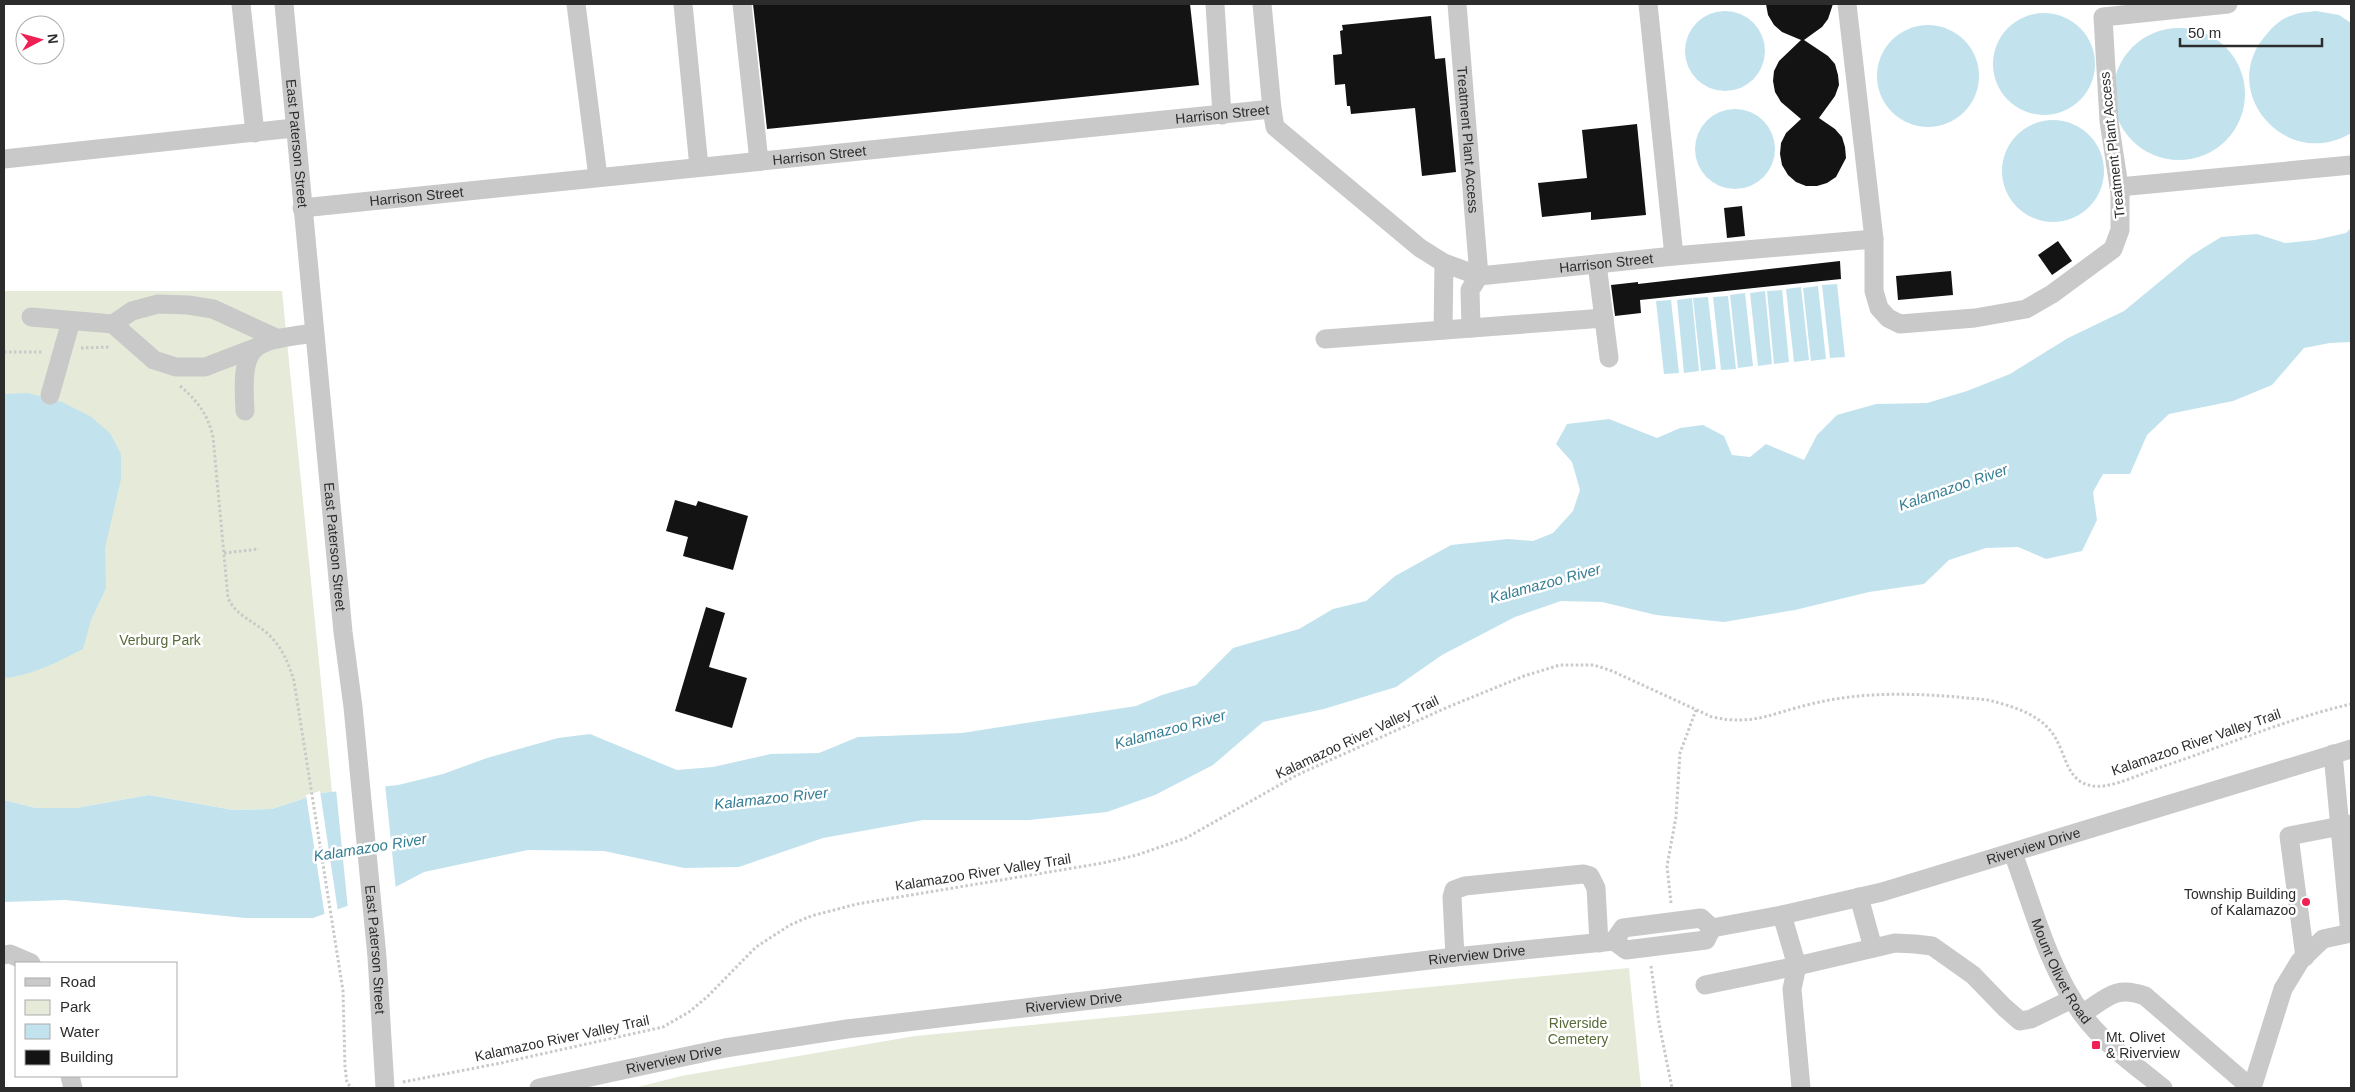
<svg xmlns="http://www.w3.org/2000/svg" width="2355" height="1092" font-family="Helvetica,sans-serif">
  <style>
    .green { fill: #e5ebd8 }
    .water { fill: #c2e3ed }
    .pier { fill: #fff }
    .building { fill: #131313 }
    .lines { fill: none; stroke-linecap: round; stroke-linejoin: round }
    .path { stroke: #c9c9c9; stroke-width: 3; stroke-dasharray: 2.5 2.5; stroke-linecap: butt }
    .minor { stroke: #c9c9c9; stroke-width: 19 }
    .poi-dot { fill: #f12053; stroke: #fff; stroke-width: 2 }
    .labels { text-anchor: middle; dominant-baseline: central; stroke-width: 5; stroke-linejoin: round; paint-order: stroke }
    .street-label { font-size: 14px; fill: #2c2c2c; stroke: #fff }
    .park-label { font-size: 14px; fill: #576a37; stroke: #fff }
    .poi-label { font-size: 14px; fill: #2c2c2c; stroke: #fff; text-anchor: end }
    .water-label { font-size: 15px; font-style: italic; fill: #357e93; stroke: #fff }
  </style>
  <rect width="100%" height="100%" fill="#fff"/>
  <g class="green">
    <path d="M 4,291 L 282,291 L 332,792 L 321,793 L 272,809 L 233,810 L 149,795 L 76,808 L 36,808 L 4,800 Z"/>
    <path d="M 1629,968 L 1641,1088 L 634,1088 L 681,1076 L 915,1036 Z"/>
  </g>
  <g class="water">
    <path d="M 2316,11 L 2339,15 L 2351,23 L 2351,133 C 2287,172 2216,92 2266,35 C 2273,26 2282,18 2293,15 C 2300,12 2309,12 2316,11 Z"/>
    <circle cx="1725" cy="51" r="40"/>
    <circle cx="2044" cy="64" r="51"/>
    <circle cx="1928" cy="76" r="51"/>
    <circle cx="2179" cy="94" r="66"/>
    <circle cx="1735" cy="149" r="40"/>
    <circle cx="2053" cy="171" r="51"/>
    <path d="M 2351,228 L 2351,342 L 2330,343 L 2304,348 L 2272,385 L 2233,401 L 2169,414 L 2147,435 L 2130,474 L 2103,474 L 2093,492 L 2097,520 L 2082,551 L 2046,559 L 2018,547 L 1986,548 L 1949,560 L 1924,584 L 1869,592 L 1795,610 L 1724,622 L 1656,615 L 1602,602 L 1561,601 L 1515,617 L 1442,655 L 1396,687 L 1324,709 L 1263,722 L 1213,765 L 1155,795 L 1107,812 L 1029,820 L 923,820 L 823,838 L 739,867 L 684,868 L 604,851 L 528,850 L 424,872 L 384,893 L 313,918 L 245,918 L 65,900 L 4,902 L 4,800 L 36,808 L 76,808 L 149,795 L 233,810 L 272,809 L 321,793 L 398,785 L 443,774 L 487,758 L 558,738 L 590,734 L 677,770 L 713,767 L 771,754 L 819,753 L 858,737 L 962,733 L 1136,706 L 1162,695 L 1196,685 L 1233,648 L 1299,629 L 1333,609 L 1366,601 L 1395,576 L 1451,545 L 1508,539 L 1533,541 L 1553,533 L 1573,511 L 1580,490 L 1572,462 L 1556,444 L 1567,424 L 1609,419 L 1657,438 L 1680,428 L 1703,425 L 1724,436 L 1732,455 L 1750,457 L 1766,444 L 1804,460 L 1817,435 L 1837,415 L 1876,404 L 1927,403 L 1967,391 L 2010,374 L 2068,338 L 2124,311 L 2192,255 L 2221,237 L 2257,234 L 2285,243 L 2315,240 L 2346,233 Z"/>
    <path d="M 1837,284 L 1845,357 L 1830,358 L 1822,285 Z"/>
    <path d="M 1818,286 L 1826,359 L 1811,361 L 1803,288 Z"/>
    <path d="M 1801,287 L 1809,360 L 1794,362 L 1786,289 Z"/>
    <path d="M 1782,290 L 1789,362 L 1774,364 L 1767,291 Z"/>
    <path d="M 1765,291 L 1772,364 L 1758,366 L 1750,293 Z"/>
    <path d="M 1745,293 L 1753,366 L 1738,368 L 1730,295 Z"/>
    <path d="M 1728,296 L 1736,369 L 1721,370 L 1713,297 Z"/>
    <path d="M 1708,297 L 1716,369 L 1701,371 L 1693,298 Z"/>
    <path d="M 1692,298 L 1699,371 L 1684,373 L 1677,300 Z"/>
    <path d="M 1671,300 L 1679,373 L 1664,374 L 1656,301 Z"/>
    <path d="M 28,393 L 62,402 L 90,416 L 110,433 L 121,454 L 121,479 L 105,548 L 106,588 L 91,620 L 83,649 C 59,661 32,676 4,678 L 4,394 Z"/>
  </g>
  <g class="pier">
    <path d="M 385,784 L 396,890 L 348,909 L 336,789 Z"/>
    <path d="M 320,791 L 338,912 L 325,917 L 306,795 Z"/>
  </g>
  <g class="building">
    <path d="M 753,4 L 1190,4 L 1199,85 L 767,129 Z"/>
    <path d="M 1766,4 L 1833,4 L 1828,19 L 1822,27 L 1804,40 L 1828,56 L 1835,64 L 1838,75 L 1839,85 L 1835,96 L 1819,118 L 1835,129 L 1842,137 L 1845,147 L 1846,158 L 1836,177 L 1827,183 L 1817,186 L 1806,186 L 1796,182 L 1788,175 L 1782,165 L 1780,154 L 1781,143 L 1786,133 L 1801,119 L 1781,102 L 1775,92 L 1773,81 L 1774,71 L 1779,61 L 1801,40 L 1782,32 L 1774,25 L 1768,15 Z"/>
    <path d="M 1431,16 L 1435,59 L 1445,58 L 1456,172 L 1422,176 L 1415,108 L 1351,114 L 1350,106 L 1347,106 L 1345,84 L 1335,85 L 1333,55 L 1342,54 L 1340,31 L 1343,30 L 1342,25 Z"/>
    <path d="M 1637,124 L 1646,215 L 1591,220 L 1591,212 L 1542,217 L 1538,183 L 1587,178 L 1582,130 Z"/>
    <path d="M 1742,206 L 1745,236 L 1727,238 L 1724,208 Z"/>
    <path d="M 2058,241 L 2072,261 L 2052,275 L 2038,255 Z"/>
    <path d="M 1840,261 L 1841,279 L 1640,300 L 1641,313 L 1615,316 L 1611,285 L 1638,282 L 1638,284 Z"/>
    <path d="M 1951,271 L 1953,295 L 1898,300 L 1896,276 Z"/>
    <path d="M 675,500 L 696,506 L 698,501 L 748,516 L 733,570 L 683,556 L 688,537 L 666,531 Z"/>
    <path d="M 706,607 L 725,613 L 709,667 L 747,678 L 732,728 L 675,711 Z"/>
  </g>
  <g class="lines">
    <g class="path">
      <path d="M 81,348 L 110,347"/>
      <path d="M 4,352 L 43,352"/>
      <path d="M 180,386 C 198,401 208,415 213,437 L 228,598 C 236,616 254,621 268,634 C 282,647 289,664 294,681 L 343,991 L 345,1067 L 347,1083 L 352,1088"/>
      <path d="M 224,553 L 259,549"/>
      <path d="M 1671,903 L 1667,866 L 1676,817 L 1680,753 L 1696,710"/>
      <path d="M 1651,966 L 1659,1023 L 1672,1088"/>
      <path d="M 403,1082 L 501,1063 L 663,1027 L 689,1012 L 707,997 L 756,947 L 790,925 L 811,916 L 857,904 L 1103,863 L 1137,855 L 1186,838 L 1297,775 L 1448,707 L 1524,676 L 1560,665 L 1594,665 L 1612,671 L 1712,717 C 1754,726 1772,713 1811,704 C 1859,692 1909,693 1958,697 C 1969,699 1981,698 1992,701 C 2011,706 2035,713 2049,729 C 2069,751 2063,790 2104,786 C 2123,783 2143,773 2161,767 C 2225,746 2286,719 2351,704"/>
    </g>
    <g class="minor">
      <path d="M 241,4 L 255,133"/>
      <path id="s1" d="M 284,4 L 343,632 L 353,707 L 377,957 L 385,1088"/>
      <path d="M 576,4 L 598,177"/>
      <path d="M 683,4 L 699,167"/>
      <path d="M 742,4 L 759,161"/>
      <path d="M 1215,4 L 1222,115"/>
      <path id="s2" d="M 1262,4 L 1272,109 L 1275,127 L 1420,248 L 1444,263 L 1479,276 L 1674,256 L 1874,239 L 1847,4"/>
      <path id="s3" d="M 1457,4 L 1479,276 L 1470,290 L 1471,328"/>
      <path d="M 1648,4 L 1674,256"/>
      <path d="M 4,159 L 294,128"/>
      <path d="M 2119,187 L 2351,165"/>
      <path id="s4" d="M 302,208 L 1272,109"/>
      <path d="M 1874,239 L 1874,291 L 1879,308 L 1888,318 L 1900,324 L 1975,318 L 2026,309 L 2052,294 L 2113,249 L 2120,230 L 2120,193 L 2109,121 L 2103,17 L 2228,4"/>
      <path d="M 1597,264 L 1609,358"/>
      <path d="M 31,317 L 113,324 L 132,311 L 158,304 L 188,305 L 213,309 L 276,338"/>
      <path d="M 113,324 L 154,360 L 176,367 L 205,367 L 252,349"/>
      <path d="M 1443,330 L 1444,263"/>
      <path d="M 1325,339 L 1604,318"/>
      <path d="M 50,395 L 71,321"/>
      <path d="M 245,411 C 241,342 250,342 314,333"/>
      <path d="M 2333,754 L 2350,933"/>
      <path id="s5" d="M 2013,853 C 2033,907 2048,967 2082,1014 C 2103,1043 2135,1065 2163,1088"/>
      <path d="M 1859,897 L 1873,948"/>
      <path d="M 1782,915 L 1797,966 L 1792,989 L 1801,1088"/>
      <path id="s6" d="M 1712,928 L 1782,915 L 1882,892 L 2351,749"/>
      <path d="M 1614,941 L 1623,928 L 1701,918 L 1712,928"/>
      <path d="M 4,955 L 10,954 L 31,963"/>
      <path d="M 1455,957 L 1452,897 L 1454,890 L 1465,886 L 1583,874 L 1590,876 L 1596,888 L 1599,943"/>
      <path d="M 2305,957 L 2289,836 L 2351,824"/>
      <path d="M 1705,985 L 1797,966 L 1895,943 L 1915,944 L 1932,946 L 1973,975 L 2004,1007 L 2020,1021 L 2031,1019 L 2072,999"/>
      <path d="M 2082,1014 C 2107,998 2115,985 2145,996 L 2251,1088"/>
      <path d="M 70,1076 L 73,1088"/>
      <path id="s7" d="M 539,1088 L 725,1048 L 847,1029 L 1455,957 L 1614,941 L 1626,950 L 1706,940 L 1712,928"/>
      <path d="M 2252,1088 L 2283,989 L 2300,961 L 2323,939 L 2351,933"/>
    </g>
  </g>
  <g class="poi-dot">
    <circle cx="2306" cy="902" r="5"/>
    <rect x="2091" y="1040" width="10" height="10" rx="2.5"/>
  </g>
  <g class="labels">
    <g class="street-label">
      <text stroke="none"><textPath href="#s4" startOffset="925">Harrison Street</textPath></text>
      <text stroke="none"><textPath href="#s3" startOffset="136">Treatment Plant Access</textPath></text>
      <text stroke="none"><textPath href="#s1" startOffset="140">East Paterson Street</textPath></text>
      <text transform="translate(2112 145) rotate(-96)">Treatment Plant Access</text>
      <text stroke="none"><textPath href="#s4" startOffset="520">Harrison Street</textPath></text>
      <text stroke="none"><textPath href="#s4" startOffset="115">Harrison Street</textPath></text>
      <text stroke="none"><textPath href="#s2" startOffset="506">Harrison Street</textPath></text>
      <text stroke="none"><textPath href="#s1" startOffset="545">East Paterson Street</textPath></text>
      <text transform="translate(1357 737) rotate(-25)">Kalamazoo River Valley Trail</text>
      <text transform="translate(2196 742) rotate(-19)">Kalamazoo River Valley Trail</text>
      <text stroke="none"><textPath href="#s6" startOffset="332">Riverview Drive</textPath></text>
      <text transform="translate(983 872) rotate(-9)">Kalamazoo River Valley Trail</text>
      <text stroke="none"><textPath href="#s1" startOffset="950">East Paterson Street</textPath></text>
      <text stroke="none"><textPath href="#s7" startOffset="948">Riverview Drive</textPath></text>
      <text stroke="none"><textPath href="#s5" startOffset="128">Mount Olivet Road</textPath></text>
      <text stroke="none"><textPath href="#s7" startOffset="542">Riverview Drive</textPath></text>
      <text transform="translate(562 1038) rotate(-12)">Kalamazoo River Valley Trail</text>
      <text stroke="none"><textPath href="#s7" startOffset="138">Riverview Drive</textPath></text>
    </g>
    <g class="park-label">
      <text x="160" y="640">Verburg Park</text>
      <text x="1578" y="1023">Riverside<tspan x="1578" dy="16">Cemetery</tspan></text>
    </g>
    <g class="poi-label">
      <text x="2296" y="894">Township Building<tspan x="2296" dy="16">of Kalamazoo</tspan></text>
      <text x="2106" y="1037" text-anchor="start">Mt. Olivet<tspan x="2106" dy="16">&amp; Riverview</tspan></text>
    </g>
    <g class="water-label">
      <text transform="translate(1953 487) rotate(-19)">Kalamazoo River</text>
      <text transform="translate(1545 583) rotate(-15)">Kalamazoo River</text>
      <text transform="translate(1170 729) rotate(-15)">Kalamazoo River</text>
      <text transform="translate(771 798) rotate(-6)">Kalamazoo River</text>
      <text transform="translate(370 847) rotate(-9)">Kalamazoo River</text>
    </g>
  </g>
  <rect width="2355" height="1092" fill="none" stroke="#2c2c2c" stroke-width="10"/>
  <rect x="15" y="962" width="162" height="115" fill="#ffffff" stroke="#ababab"/>
  <rect x="25" y="978" width="25" height="8" fill="#c9c9c9" stroke="#ababab"/>
  <text x="60" y="987" font-size="15" fill="#2c2c2c">Road</text>
  <rect x="25" y="1000" width="25" height="15" fill="#e5ebd8" stroke="#ababab"/>
  <text x="60" y="1012" font-size="15" fill="#2c2c2c">Park</text>
  <rect x="25" y="1024" width="25" height="15" fill="#c2e3ed" stroke="#ababab"/>
  <text x="60" y="1037" font-size="15" fill="#2c2c2c">Water</text>
  <rect x="25" y="1050" width="25" height="15" fill="#131313" stroke="#ababab"/>
  <text x="60" y="1062" font-size="15" fill="#2c2c2c">Building</text>
  <g transform="translate(40 40) rotate(84)"><circle r="24" fill="#ffffff" stroke="#ababab"/>
  <path d="M0-4L9 19L0 12L-9 19Z" fill="#f12053"/>
  <text y="-8" font-size="14" font-weight="bold" text-anchor="middle" fill="#2c2c2c">N</text>
  </g>
  <path d="M2180 38v8h142v-8" fill="none" stroke="#2c2c2c" stroke-width="2.5"/>
  <text x="2188" y="38" font-size="15" fill="#2c2c2c" stroke="#ffffff" stroke-width="4" paint-order="stroke">50 m</text>
</svg>
